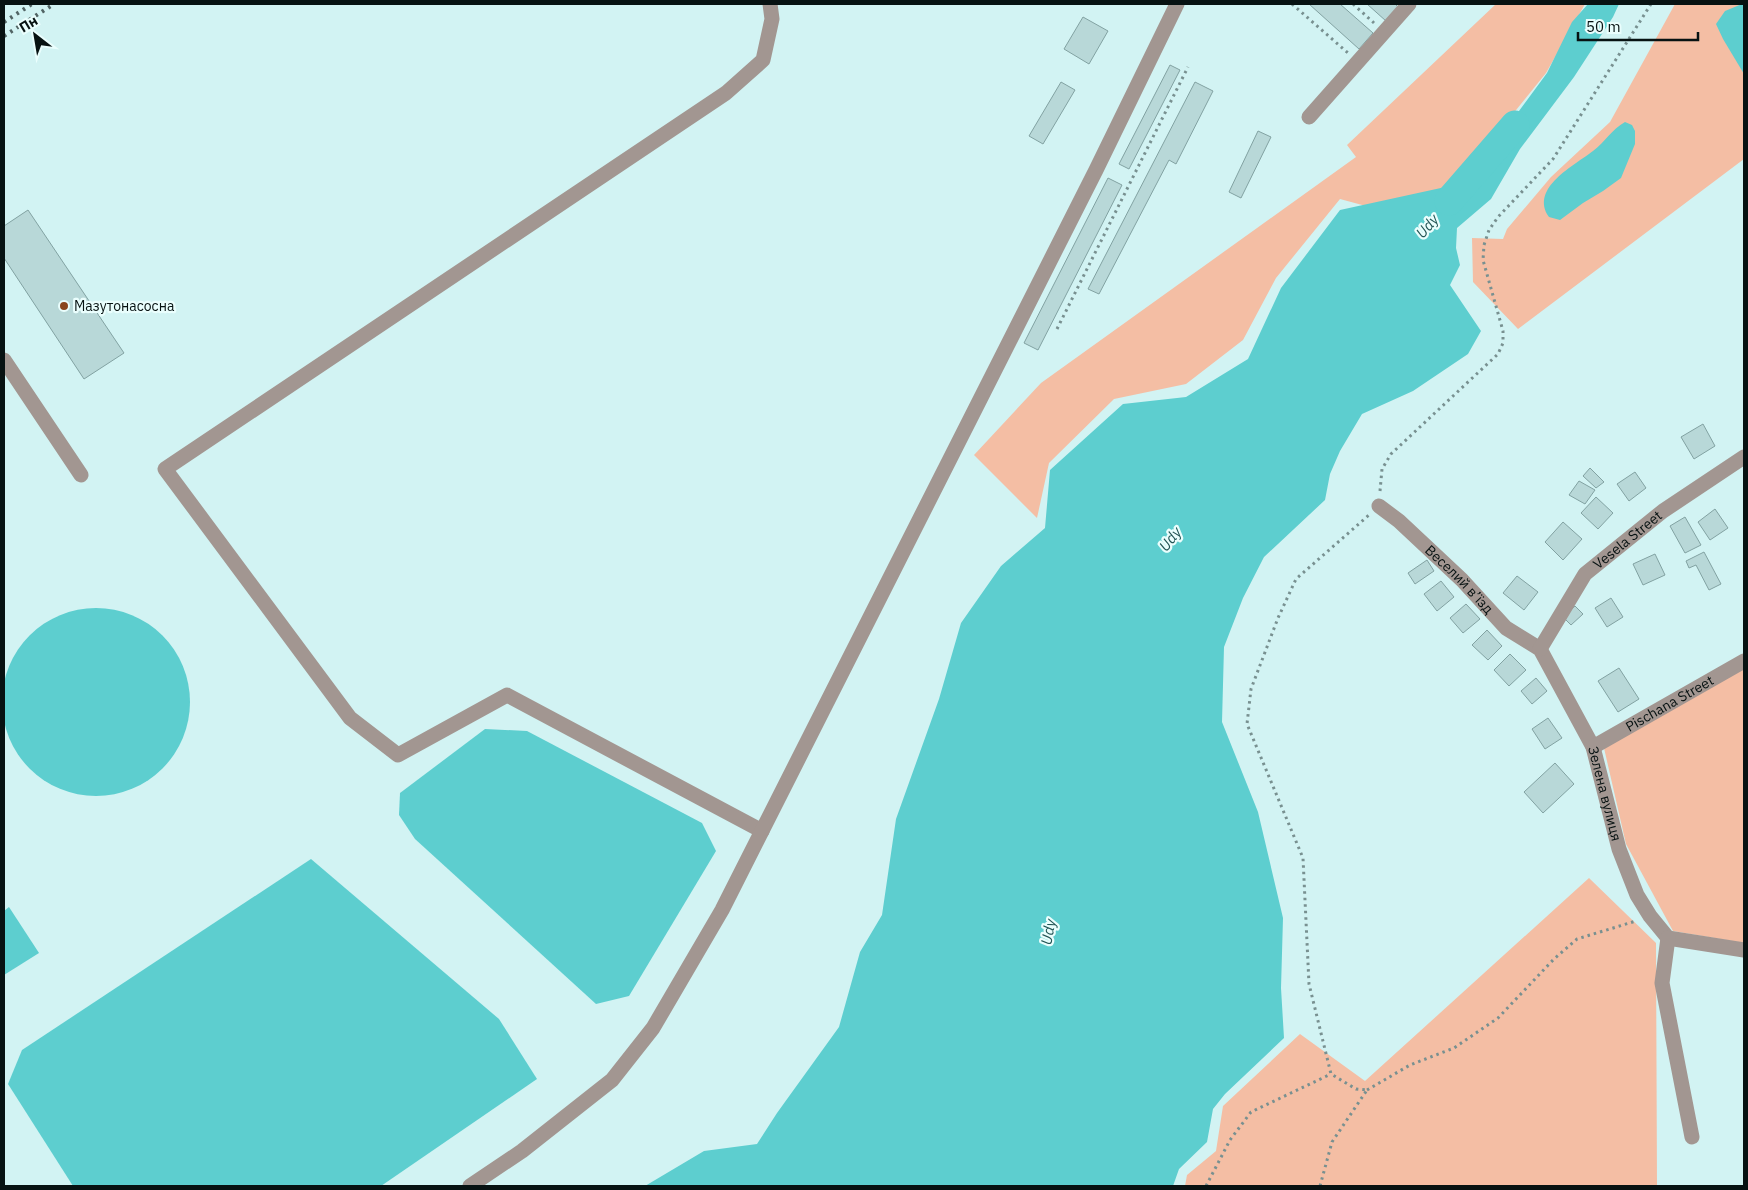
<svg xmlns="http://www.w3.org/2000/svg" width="1748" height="1190" font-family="'IBM Plex Sans',sans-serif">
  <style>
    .green { fill: #f4bea4 }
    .water { fill: #5dcecf }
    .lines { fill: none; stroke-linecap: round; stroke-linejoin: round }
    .river { stroke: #5dcecf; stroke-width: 29 }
    .building { fill: #b8d8d8; stroke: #82a2a2 }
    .path { stroke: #789090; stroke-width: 3; stroke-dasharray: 2.5 4; stroke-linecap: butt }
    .minor { stroke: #a29691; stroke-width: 15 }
    .rail { stroke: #516464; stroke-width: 4; stroke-dasharray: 2.5 5; stroke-linecap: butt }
    .poi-dot { fill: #8a451d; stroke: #eafefd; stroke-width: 2 }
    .labels { text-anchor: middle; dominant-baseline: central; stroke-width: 4.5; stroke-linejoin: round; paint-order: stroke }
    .poi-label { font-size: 14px; fill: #071212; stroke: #eafefd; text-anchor: start }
    .street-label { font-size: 14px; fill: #071212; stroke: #eafefd }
    .water-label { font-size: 15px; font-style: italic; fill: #235555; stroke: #eafefd }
  </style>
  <rect width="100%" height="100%" fill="#d2f3f3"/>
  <g class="green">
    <path d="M 1496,4 L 1585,4 L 1546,73 L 1483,151 L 1414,219 L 1340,199 L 1276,278 L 1243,340 L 1186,384 L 1114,399 L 1049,463 L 1037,518 L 974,455 L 1041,383 L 1356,157 L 1347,145 Z"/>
    <path d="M 1675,4 L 1744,4 L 1744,159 L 1518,329 L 1473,282 L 1472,238 L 1503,239 L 1507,229 L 1551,177 L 1610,122 Z"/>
    <path d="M 1744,668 L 1744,943 L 1673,931 L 1626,844 L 1604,748 Z"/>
    <path d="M 1589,878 L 1656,943 L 1657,1186 L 1185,1186 L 1187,1175 L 1216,1151 L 1223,1106 L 1300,1034 L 1365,1081 Z"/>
  </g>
  <g class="water">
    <path d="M 1588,4 L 1619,4 L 1613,17 L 1574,77 L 1520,149 L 1491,199 L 1457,228 L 1456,248 L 1460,265 L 1450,285 L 1481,331 L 1468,354 L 1413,391 L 1362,414 L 1340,451 L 1330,474 L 1325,500 L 1264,557 L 1243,598 L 1224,647 L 1222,722 L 1258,812 L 1283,918 L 1281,988 L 1284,1038 L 1225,1094 L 1213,1109 L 1207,1142 L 1179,1169 L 1173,1186 L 645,1186 L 704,1151 L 757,1144 L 777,1113 L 839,1027 L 860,952 L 882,915 L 896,819 L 939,699 L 961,623 L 1001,566 L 1045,528 L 1050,470 L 1123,404 L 1186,397 L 1248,359 L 1281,288 L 1340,210 L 1450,186 L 1481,168 L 1502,134 L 1547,73 L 1572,22 Z"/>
    <path d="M 1742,4 L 1744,6 L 1744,74 L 1723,39 L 1716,24 L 1725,11 Z"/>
    <path d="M 1625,122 L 1632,125 L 1635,131 L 1635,144 L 1621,178 L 1603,191 L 1583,203 L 1560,220 L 1549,217 C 1529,188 1575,165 1593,151 C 1605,142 1612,129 1625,122 Z"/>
    <circle cx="96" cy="702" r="94"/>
    <path d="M 485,729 L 527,731 L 702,823 L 716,851 L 629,996 L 596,1004 L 415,839 L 399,815 L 400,793 Z"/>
    <path d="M 311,859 L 499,1019 L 537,1079 L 381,1186 L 73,1186 L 8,1084 L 22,1050 Z"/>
    <path d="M 9,907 L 39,953 L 4,975 L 4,911 Z"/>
  </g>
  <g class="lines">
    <path class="river" d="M 1449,201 L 1515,125"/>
  </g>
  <g class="building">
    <path d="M 1309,4 L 1340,4 L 1373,33 L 1359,49 Z"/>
    <path d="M 1367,4 L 1395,4 L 1398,7 L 1386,21 Z"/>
    <path d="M 1083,17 L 1108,31 L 1089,64 L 1064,49 Z"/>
    <path d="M 1170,65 L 1180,70 L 1129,169 L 1119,164 Z"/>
    <path d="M 1061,82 L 1075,90 L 1043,144 L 1029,136 Z"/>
    <path d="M 1195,82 L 1213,91 L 1176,164 L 1169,160 L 1099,294 L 1088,289 Z"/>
    <path d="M 1258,131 L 1271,137 L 1241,198 L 1229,192 Z"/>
    <path d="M 1108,178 L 1122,185 L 1038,350 L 1024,343 Z"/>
    <path d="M 28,210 L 124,353 L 84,379 L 4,258 L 4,226 Z"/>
    <path d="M 1703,424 L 1715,446 L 1694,459 L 1681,437 Z"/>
    <path d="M 1590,468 L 1604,482 L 1596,488 L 1583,476 Z"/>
    <path d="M 1635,472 L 1646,488 L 1629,501 L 1617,484 Z"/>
    <path d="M 1579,481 L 1595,490 L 1585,504 L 1569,495 Z"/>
    <path d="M 1596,497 L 1613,513 L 1598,529 L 1581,513 Z"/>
    <path d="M 1715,509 L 1728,528 L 1710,540 L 1698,522 Z"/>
    <path d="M 1685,517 L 1701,545 L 1685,553 L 1670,526 Z"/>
    <path d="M 1563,522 L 1582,539 L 1563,560 L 1545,542 Z"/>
    <path d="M 1704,552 L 1721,584 L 1709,590 L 1696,565 L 1689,568 L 1686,561 Z"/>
    <path d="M 1655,554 L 1665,575 L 1643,585 L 1633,564 Z"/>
    <path d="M 1427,560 L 1434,571 L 1415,584 L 1408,573 Z"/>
    <path d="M 1517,576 L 1538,592 L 1524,610 L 1503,593 Z"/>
    <path d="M 1441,581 L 1454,597 L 1437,611 L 1424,594 Z"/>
    <path d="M 1611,598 L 1623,617 L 1607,627 L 1595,608 Z"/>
    <path d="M 1466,604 L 1480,619 L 1463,633 L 1450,618 Z"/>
    <path d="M 1575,606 L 1583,614 L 1571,625 L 1563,617 Z"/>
    <path d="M 1487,630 L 1502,646 L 1488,660 L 1472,645 Z"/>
    <path d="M 1510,654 L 1526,670 L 1509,686 L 1494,670 Z"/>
    <path d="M 1619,668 L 1639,699 L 1618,712 L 1598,681 Z"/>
    <path d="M 1536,678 L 1547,691 L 1532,704 L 1521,691 Z"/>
    <path d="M 1548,718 L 1562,738 L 1545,749 L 1532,729 Z"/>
    <path d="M 1555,763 L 1574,784 L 1543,813 L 1524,792 Z"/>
  </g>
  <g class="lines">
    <g class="path">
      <path d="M 1292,4 L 1348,53"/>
      <path d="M 1353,4 L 1374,23"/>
      <path d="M 1057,329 L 1188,67"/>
      <path d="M 1380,491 L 1382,469 L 1391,454 L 1498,354 L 1503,343 L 1503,331 L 1483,260 L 1484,245 L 1489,230 L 1498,217 L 1553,159 L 1651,4"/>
      <path d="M 1367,1090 L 1410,1065 L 1454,1048 L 1498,1018 L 1554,959 L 1577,939 L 1636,921"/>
      <path d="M 1206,1186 L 1230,1140 L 1251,1112 L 1331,1074"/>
      <path d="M 1320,1186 L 1332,1142 L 1367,1090 L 1356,1089 L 1331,1074 L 1309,984 L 1303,858 L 1247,724 L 1251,689 L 1278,618 L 1296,579 L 1369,515"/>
    </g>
    <g class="minor">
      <path d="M 1309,117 L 1409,4"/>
      <path d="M 4,360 L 81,475"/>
      <path id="s1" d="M 1379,506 L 1399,521 L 1462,580 L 1506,628 L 1540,649 L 1593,747 L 1619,849 L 1637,895 L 1650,916 L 1668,938 L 1744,950"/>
      <path id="s2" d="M 1540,649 L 1585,574 L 1663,511 L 1744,457"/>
      <path id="s3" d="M 1593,747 L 1744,661"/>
      <path d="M 762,831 L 507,695 L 398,755 L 350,718 L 165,469 L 726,93 L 763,60 L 772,19 L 770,4"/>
      <path d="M 1668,938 L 1662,983 L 1692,1137"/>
      <path d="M 470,1186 L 522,1151 L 612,1080 L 653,1028 L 722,910 L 1096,170 L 1177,4"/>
    </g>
    <g class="rail">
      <path d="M 4,22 L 32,4"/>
      <path d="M 4,36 L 54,4"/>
    </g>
  </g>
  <circle class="poi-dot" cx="64" cy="306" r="5"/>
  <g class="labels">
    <g class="poi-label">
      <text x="74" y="306">Мазутонасосна</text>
    </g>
    <g class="street-label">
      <text stroke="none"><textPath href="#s2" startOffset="142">Vesela Street</textPath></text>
      <text stroke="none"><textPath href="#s1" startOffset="109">Веселий в’їзд</textPath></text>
      <text stroke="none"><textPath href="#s3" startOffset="88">Pischana Street</textPath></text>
      <text stroke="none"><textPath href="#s1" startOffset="376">Зелена вулиця</textPath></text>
    </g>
    <g class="water-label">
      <text transform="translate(1427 226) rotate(-49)">Udy</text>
      <text transform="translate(1170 539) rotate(-51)">Udy</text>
      <text transform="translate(1048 932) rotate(-79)">Udy</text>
    </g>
  </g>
  <rect width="1748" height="1190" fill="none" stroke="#071212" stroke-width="10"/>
  <g transform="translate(35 35) rotate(329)" stroke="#eafefd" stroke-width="4" paint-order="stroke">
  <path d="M0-4L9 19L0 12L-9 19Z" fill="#071212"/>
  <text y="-8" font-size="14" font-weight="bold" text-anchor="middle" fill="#071212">Пн</text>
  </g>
  <path d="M1578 32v8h120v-8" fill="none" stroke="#071212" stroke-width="2.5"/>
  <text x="1586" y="32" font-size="15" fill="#071212" stroke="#eafefd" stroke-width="4" paint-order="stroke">50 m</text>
</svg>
